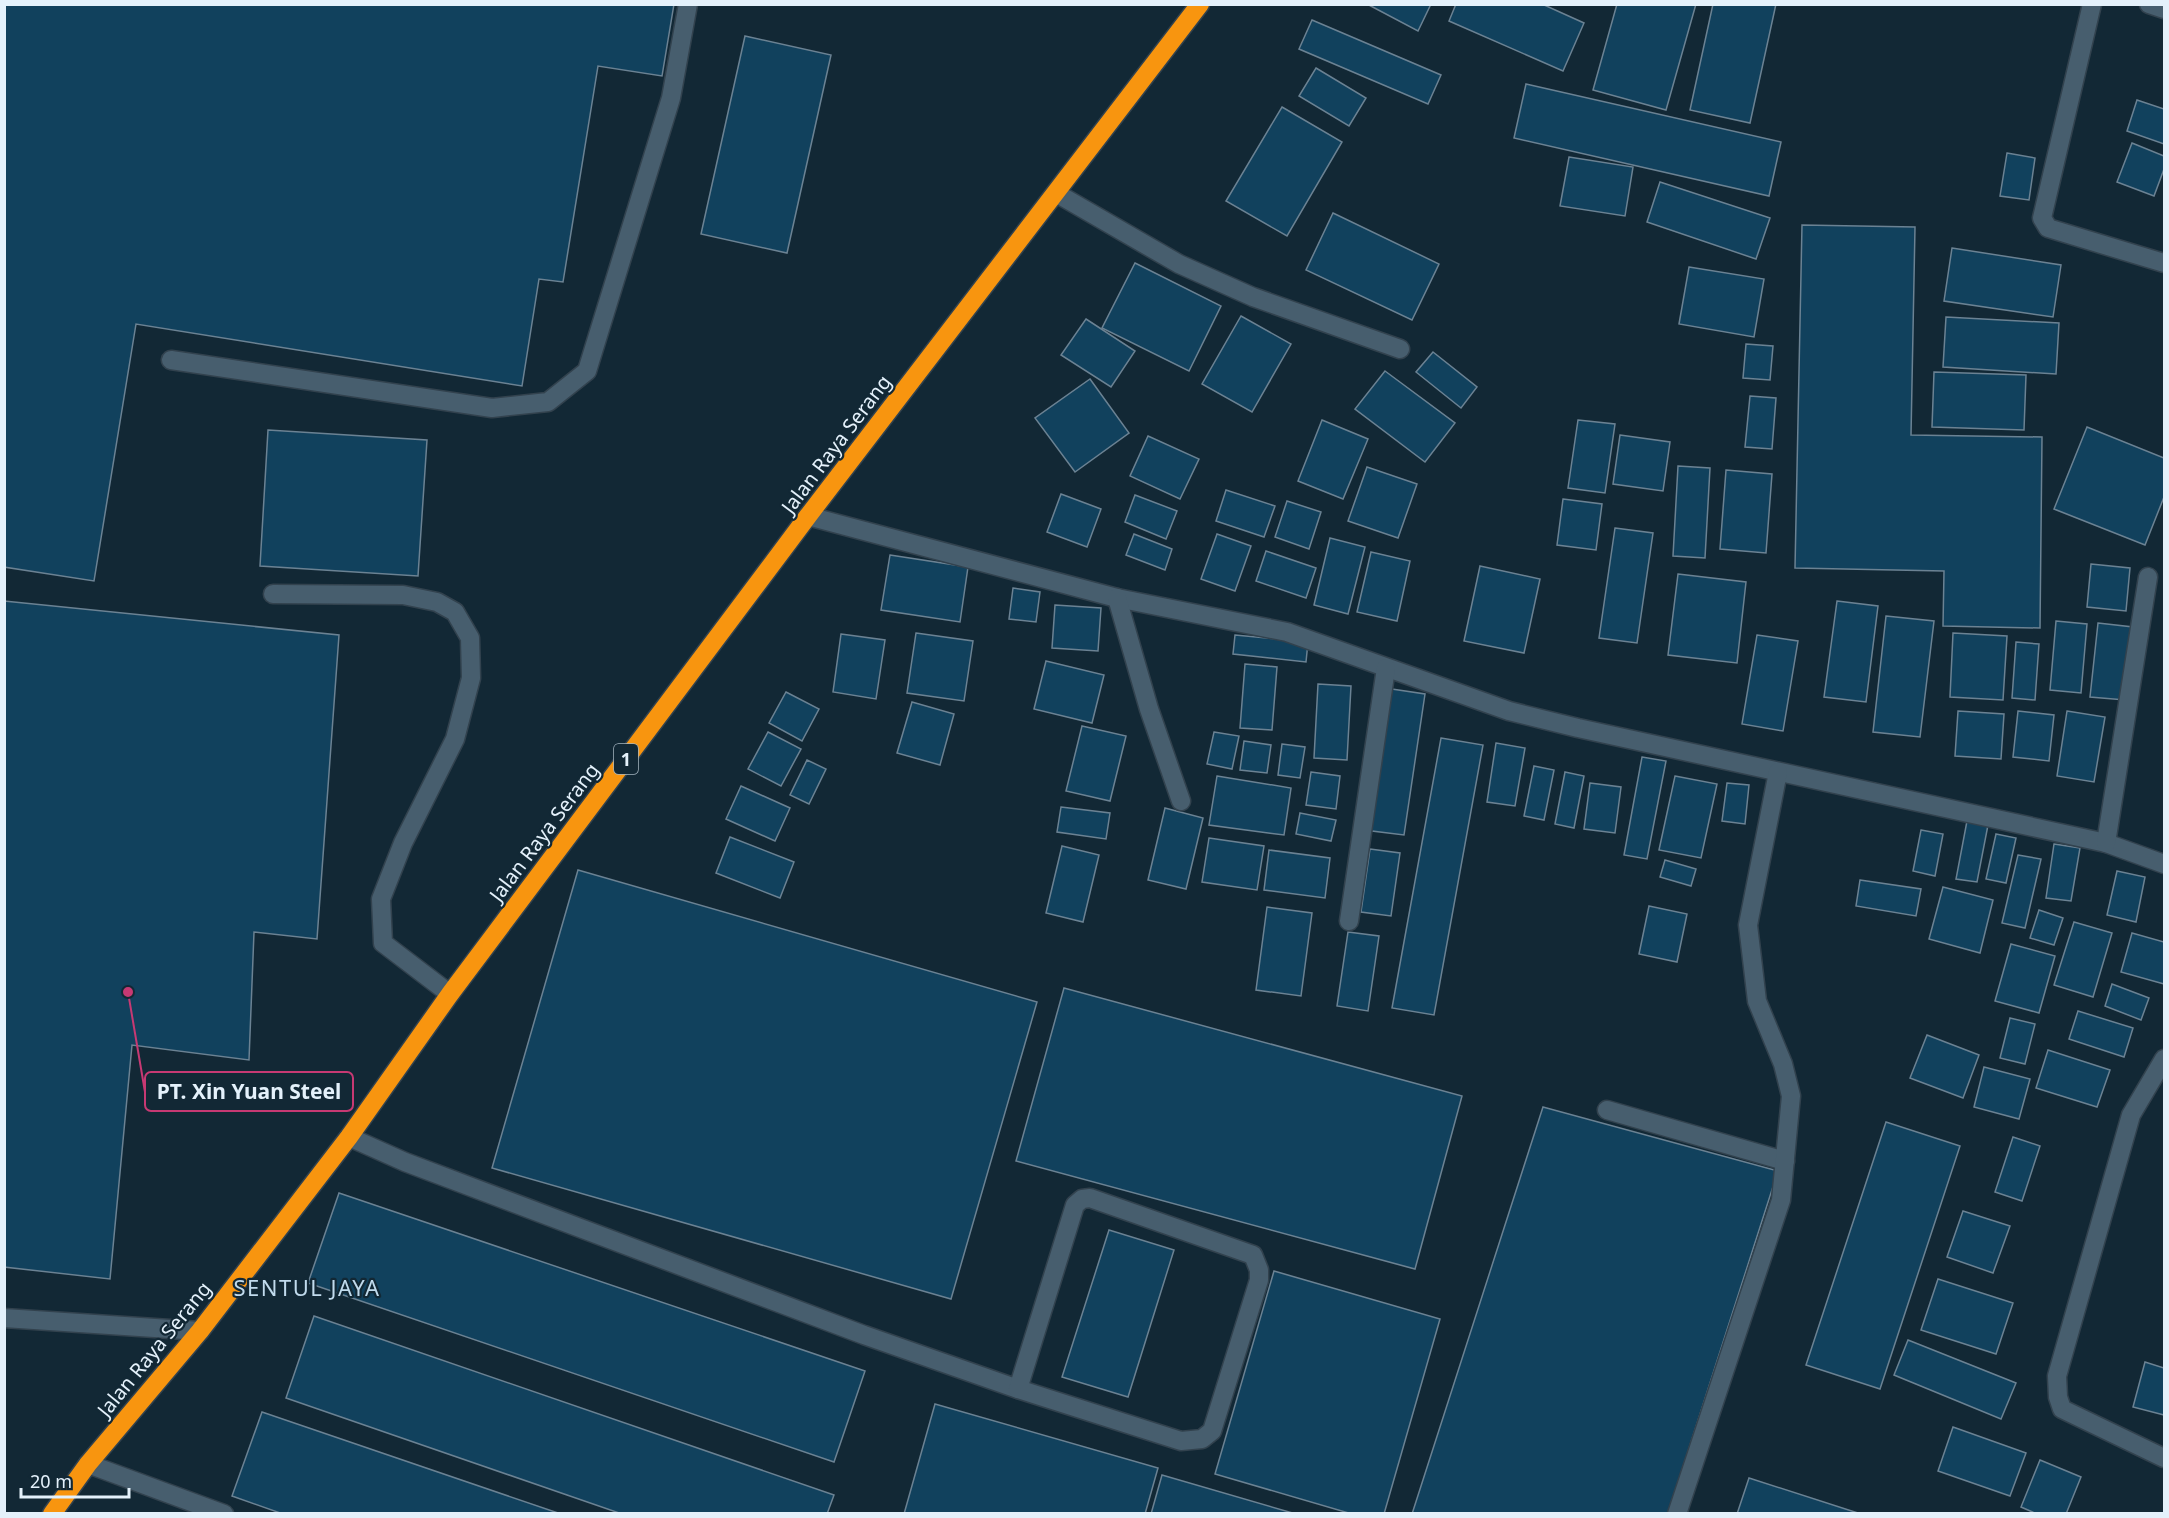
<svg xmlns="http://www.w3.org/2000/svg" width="2169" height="1518" font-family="'Noto Sans',sans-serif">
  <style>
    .building { fill: #11415d; stroke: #6b8293; stroke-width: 1.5 }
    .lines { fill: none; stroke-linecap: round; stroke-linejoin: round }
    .minor-casing { stroke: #32424e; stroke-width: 21 }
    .highway-casing { stroke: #32424e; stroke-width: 21 }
    .minor { stroke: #475e6e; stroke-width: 18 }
    .highway { stroke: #f8950f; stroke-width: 18 }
    .labels { text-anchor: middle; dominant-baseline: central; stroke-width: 4.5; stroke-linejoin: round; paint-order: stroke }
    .shield { fill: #122835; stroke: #a5b5c0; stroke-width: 1.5 }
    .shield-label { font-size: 18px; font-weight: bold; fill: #e4f1fb }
    .street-label { font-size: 20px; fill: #e4f1fb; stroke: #122835 }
    .quarter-label { font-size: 22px; letter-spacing: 1.5px; fill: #c1dbed; stroke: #122835 }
    .leader { fill: none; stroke: #c73973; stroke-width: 2 }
    .callout-dot { fill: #c73973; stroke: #122835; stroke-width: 2 }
    .callout { fill: #122835; stroke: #c73973; stroke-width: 2 }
    .callout-label { font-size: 21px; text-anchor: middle; font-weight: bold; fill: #e4f1fb }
  </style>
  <rect width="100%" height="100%" fill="#122835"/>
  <g class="building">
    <path d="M 4,4 L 674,4 L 662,76 L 598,66 L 563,282 L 539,279 L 522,386 L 136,324 L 94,581 L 4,567 Z"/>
    <path d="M 1367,4 L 1431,4 L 1418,31 Z"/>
    <path d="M 1456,4 L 1542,4 L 1584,23 L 1563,71 L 1449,21 Z"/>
    <path d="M 1617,4 L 1696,4 L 1666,110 L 1593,90 Z"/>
    <path d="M 1713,4 L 1776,4 L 1750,123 L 1690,110 Z"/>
    <path d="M 1312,20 L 1441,75 L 1428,104 L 1299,49 Z"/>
    <path d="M 745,36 L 831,55 L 787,253 L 701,234 Z"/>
    <path d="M 1316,68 L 1366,98 L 1349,126 L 1299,96 Z"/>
    <path d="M 1526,84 L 1781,142 L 1769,196 L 1514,138 Z"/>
    <path d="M 2137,100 L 2164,109 L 2164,144 L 2127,131 Z"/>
    <path d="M 1282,107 L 1342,142 L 1287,236 L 1226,201 Z"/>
    <path d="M 2132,143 L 2164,156 L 2164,169 L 2154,196 L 2117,182 Z"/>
    <path d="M 2007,153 L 2035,158 L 2029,200 L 2000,196 Z"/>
    <path d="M 1569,157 L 1633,167 L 1625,216 L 1560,206 Z"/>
    <path d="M 1660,182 L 1770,218 L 1756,259 L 1647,222 Z"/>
    <path d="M 1333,213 L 1439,264 L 1412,320 L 1306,270 Z"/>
    <path d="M 1802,225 L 1915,227 L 1911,435 L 2042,437 L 2040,628 L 1943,626 L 1944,571 L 1795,568 Z"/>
    <path d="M 1952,248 L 2061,265 L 2053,317 L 1944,301 Z"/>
    <path d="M 1135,263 L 1221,306 L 1189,371 L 1102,328 Z"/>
    <path d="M 1689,267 L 1764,279 L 1754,337 L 1679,324 Z"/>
    <path d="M 1241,316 L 1291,344 L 1252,412 L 1202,384 Z"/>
    <path d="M 1946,317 L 2059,323 L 2056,374 L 1943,367 Z"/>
    <path d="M 1086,319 L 1135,351 L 1111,387 L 1061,355 Z"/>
    <path d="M 1746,344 L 1773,346 L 1770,380 L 1743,378 Z"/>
    <path d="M 1433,352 L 1477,387 L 1461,408 L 1416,372 Z"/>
    <path d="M 1385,371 L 1455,423 L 1425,462 L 1355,409 Z"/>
    <path d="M 1934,372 L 2026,375 L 2024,430 L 1932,427 Z"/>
    <path d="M 1090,379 L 1129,433 L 1075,472 L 1035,418 Z"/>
    <path d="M 1750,396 L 1776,398 L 1772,449 L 1745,447 Z"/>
    <path d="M 1322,420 L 1368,439 L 1343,499 L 1298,481 Z"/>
    <path d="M 1578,420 L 1615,424 L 1605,493 L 1568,488 Z"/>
    <path d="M 2087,427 L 2164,458 L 2164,497 L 2145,545 L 2054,509 Z"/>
    <path d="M 268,430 L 427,440 L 418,576 L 260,566 Z"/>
    <path d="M 1620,435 L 1670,442 L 1663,491 L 1613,484 Z"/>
    <path d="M 1148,436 L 1199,459 L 1180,499 L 1130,476 Z"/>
    <path d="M 1678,466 L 1710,468 L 1705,558 L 1673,556 Z"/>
    <path d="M 1367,467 L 1417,484 L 1398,538 L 1348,521 Z"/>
    <path d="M 1726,470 L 1772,474 L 1766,553 L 1720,549 Z"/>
    <path d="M 1226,490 L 1275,506 L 1264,537 L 1216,521 Z"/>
    <path d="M 1061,494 L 1101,509 L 1087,547 L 1047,532 Z"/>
    <path d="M 1135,495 L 1177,511 L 1166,539 L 1125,522 Z"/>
    <path d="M 1563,499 L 1602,504 L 1596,550 L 1557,545 Z"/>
    <path d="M 1287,501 L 1321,512 L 1309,549 L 1275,537 Z"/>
    <path d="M 1615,528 L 1653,533 L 1637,643 L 1599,638 Z"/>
    <path d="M 1134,534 L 1172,549 L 1165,570 L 1126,555 Z"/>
    <path d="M 1217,534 L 1251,546 L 1235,591 L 1201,579 Z"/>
    <path d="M 1330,538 L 1365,547 L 1348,614 L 1314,605 Z"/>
    <path d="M 1266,551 L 1316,568 L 1306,598 L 1256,581 Z"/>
    <path d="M 1371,552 L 1410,561 L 1397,621 L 1357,612 Z"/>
    <path d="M 890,555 L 968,567 L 960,622 L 881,610 Z"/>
    <path d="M 2091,564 L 2130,568 L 2126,611 L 2087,607 Z"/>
    <path d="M 1480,566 L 1540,579 L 1524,653 L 1464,641 Z"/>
    <path d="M 1678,574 L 1746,582 L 1737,663 L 1668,655 Z"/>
    <path d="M 1013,588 L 1040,592 L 1036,622 L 1009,619 Z"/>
    <path d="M 4,601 L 339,635 L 317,939 L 254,932 L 249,1060 L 132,1045 L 110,1279 L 4,1267 Z"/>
    <path d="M 1837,601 L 1878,606 L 1866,702 L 1824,697 Z"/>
    <path d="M 1055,605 L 1101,608 L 1098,651 L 1052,648 Z"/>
    <path d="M 1886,616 L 1934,621 L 1920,737 L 1873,732 Z"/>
    <path d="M 2056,621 L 2087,624 L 2081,693 L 2050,690 Z"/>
    <path d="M 2098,623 L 2133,627 L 2125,700 L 2090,697 Z"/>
    <path d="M 916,633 L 973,641 L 964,701 L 907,693 Z"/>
    <path d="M 1953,633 L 2007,636 L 2003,700 L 1950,697 Z"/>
    <path d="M 841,634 L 885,640 L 876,699 L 833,692 Z"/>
    <path d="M 1235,635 L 1308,642 L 1306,662 L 1233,654 Z"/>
    <path d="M 1757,635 L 1798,641 L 1783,731 L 1742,724 Z"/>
    <path d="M 2016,642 L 2039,644 L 2035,700 L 2012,698 Z"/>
    <path d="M 1046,661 L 1104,675 L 1092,723 L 1034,709 Z"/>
    <path d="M 1245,664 L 1277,667 L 1272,730 L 1240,728 Z"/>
    <path d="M 1318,684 L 1351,686 L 1347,760 L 1314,758 Z"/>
    <path d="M 1385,688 L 1425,694 L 1404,835 L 1364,830 Z"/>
    <path d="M 786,692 L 819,709 L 802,741 L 769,723 Z"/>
    <path d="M 912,702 L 954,714 L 940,765 L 897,753 Z"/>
    <path d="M 1958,711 L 2004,714 L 2001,759 L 1955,756 Z"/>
    <path d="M 2018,711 L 2054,715 L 2049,761 L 2013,757 Z"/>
    <path d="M 2067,711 L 2105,717 L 2094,782 L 2057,776 Z"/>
    <path d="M 1082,726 L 1126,736 L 1110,801 L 1066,791 Z"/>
    <path d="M 768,732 L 801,749 L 781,786 L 748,769 Z"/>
    <path d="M 1214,732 L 1239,736 L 1232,769 L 1207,764 Z"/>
    <path d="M 1441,738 L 1483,745 L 1434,1015 L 1392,1008 Z"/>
    <path d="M 1244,741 L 1271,745 L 1267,773 L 1240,770 Z"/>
    <path d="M 1496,743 L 1525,748 L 1515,806 L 1487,802 Z"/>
    <path d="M 1282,744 L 1305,747 L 1300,778 L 1278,775 Z"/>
    <path d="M 1642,757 L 1666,761 L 1647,859 L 1624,855 Z"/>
    <path d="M 807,760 L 826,769 L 809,804 L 790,795 Z"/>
    <path d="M 1534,766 L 1554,770 L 1544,820 L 1524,816 Z"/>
    <path d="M 1311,772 L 1340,776 L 1336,809 L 1306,805 Z"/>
    <path d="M 1565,772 L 1584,776 L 1574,828 L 1555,824 Z"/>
    <path d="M 1217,776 L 1291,788 L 1284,835 L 1209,825 Z"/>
    <path d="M 1675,776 L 1717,784 L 1701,858 L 1659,850 Z"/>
    <path d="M 1590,783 L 1621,787 L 1615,833 L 1584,829 Z"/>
    <path d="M 1727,783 L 1749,785 L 1745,824 L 1722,821 Z"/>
    <path d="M 741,786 L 790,808 L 775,841 L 726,819 Z"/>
    <path d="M 1061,807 L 1110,813 L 1106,839 L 1057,832 Z"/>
    <path d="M 1165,808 L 1203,818 L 1186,889 L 1148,880 Z"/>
    <path d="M 1300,813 L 1336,820 L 1331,841 L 1296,834 Z"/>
    <path d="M 1967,821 L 1988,825 L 1977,882 L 1956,879 Z"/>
    <path d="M 1921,830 L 1943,834 L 1935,876 L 1913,871 Z"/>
    <path d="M 1996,834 L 2016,838 L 2006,883 L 1986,879 Z"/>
    <path d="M 730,837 L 794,862 L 780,898 L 716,873 Z"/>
    <path d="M 1209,838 L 1264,846 L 1257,890 L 1202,882 Z"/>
    <path d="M 2054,844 L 2080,848 L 2071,901 L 2046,898 Z"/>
    <path d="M 1062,846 L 1099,855 L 1083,922 L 1046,913 Z"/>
    <path d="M 1370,849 L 1400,853 L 1391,916 L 1361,912 Z"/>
    <path d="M 1269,850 L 1330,858 L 1325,898 L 1264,890 Z"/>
    <path d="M 2018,855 L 2041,859 L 2025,928 L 2002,923 Z"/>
    <path d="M 1665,860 L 1696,869 L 1691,886 L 1660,877 Z"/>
    <path d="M 578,870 L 1037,1002 L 951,1299 L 492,1168 Z"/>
    <path d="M 2117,871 L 2145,877 L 2136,922 L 2107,915 Z"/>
    <path d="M 1860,880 L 1921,889 L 1916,916 L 1856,906 Z"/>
    <path d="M 1943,887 L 1993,900 L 1980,953 L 1929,939 Z"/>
    <path d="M 1649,906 L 1687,914 L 1677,962 L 1639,954 Z"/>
    <path d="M 1267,907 L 1312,913 L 1301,996 L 1256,990 Z"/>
    <path d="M 2039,910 L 2063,918 L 2054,945 L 2030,938 Z"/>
    <path d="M 2074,922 L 2112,933 L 2093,997 L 2054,985 Z"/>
    <path d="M 1348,932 L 1379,936 L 1368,1011 L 1337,1006 Z"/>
    <path d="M 2132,933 L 2164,942 L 2164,984 L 2121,972 Z"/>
    <path d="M 2011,944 L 2055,956 L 2039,1013 L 1995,1001 Z"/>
    <path d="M 2112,984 L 2149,998 L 2141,1020 L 2105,1006 Z"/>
    <path d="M 1064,988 L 1462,1096 L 1415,1269 L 1016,1161 Z"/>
    <path d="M 2078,1011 L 2133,1028 L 2124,1057 L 2069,1039 Z"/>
    <path d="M 2010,1018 L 2035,1024 L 2025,1064 L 2000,1058 Z"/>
    <path d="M 1927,1035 L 1979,1055 L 1963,1098 L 1910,1078 Z"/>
    <path d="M 2048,1050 L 2110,1070 L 2097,1107 L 2036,1088 Z"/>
    <path d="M 1984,1067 L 2030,1079 L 2019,1119 L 1974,1107 Z"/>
    <path d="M 1543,1107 L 1778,1171 L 1668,1514 L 1412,1514 Z"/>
    <path d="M 1886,1122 L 1960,1146 L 1880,1389 L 1806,1365 Z"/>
    <path d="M 2013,1137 L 2040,1146 L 2022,1201 L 1995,1192 Z"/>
    <path d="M 339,1193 L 865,1371 L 834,1462 L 308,1283 Z"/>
    <path d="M 1963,1211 L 2010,1226 L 1993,1273 L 1947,1257 Z"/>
    <path d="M 1109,1230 L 1174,1250 L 1128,1397 L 1062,1377 Z"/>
    <path d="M 1274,1271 L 1440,1319 L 1384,1514 L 1352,1514 L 1215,1474 Z"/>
    <path d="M 1938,1279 L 2013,1303 L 1996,1354 L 1921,1330 Z"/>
    <path d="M 314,1316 L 834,1495 L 827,1514 L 622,1514 L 286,1398 Z"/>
    <path d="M 1908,1340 L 2016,1383 L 2001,1419 L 1894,1375 Z"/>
    <path d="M 2145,1362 L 2164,1368 L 2164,1415 L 2133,1407 Z"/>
    <path d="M 935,1404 L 1158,1468 L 1145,1514 L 904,1514 Z"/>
    <path d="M 262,1412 L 561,1514 L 283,1514 L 232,1496 Z"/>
    <path d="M 1953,1427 L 2026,1453 L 2010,1496 L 1938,1471 Z"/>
    <path d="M 2040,1460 L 2081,1477 L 2066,1514 L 2037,1514 L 2021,1507 Z"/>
    <path d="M 1162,1475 L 1296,1514 L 1151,1514 Z"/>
    <path d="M 1749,1478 L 1861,1514 L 1737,1514 Z"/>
  </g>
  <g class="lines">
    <g class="minor-casing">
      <g id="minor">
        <path d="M 2092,4 L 2042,218 L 2048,228 L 2164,263"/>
        <path d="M 2149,4 L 2164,9"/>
        <path d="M 1056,193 L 1179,264 L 1253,297 L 1400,349"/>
        <path d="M 171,360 L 492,408 L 548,402 L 587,371 L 671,98 L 688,4"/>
        <path d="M 808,516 L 1117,598 L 1287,632 L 1509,711 L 1578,728 L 2106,843 L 2164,864"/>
        <path d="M 273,594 L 403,595 L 437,602 L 455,612 L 470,638 L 471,678 L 455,739 L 403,843 L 381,899 L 383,943 L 450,994"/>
        <path d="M 1117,598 L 1149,709 L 1181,801"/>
        <path d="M 2106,843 L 2148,577"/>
        <path d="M 1349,921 L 1386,668"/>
        <path d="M 2164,1059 L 2131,1115 L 2057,1376 L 2058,1397 L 2062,1409 L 2164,1458"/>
        <path d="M 1607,1110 L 1785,1161"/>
        <path d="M 349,1137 L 405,1162 L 864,1335 L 1018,1389"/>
        <path d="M 1090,1198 L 1253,1255 L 1259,1270 L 1259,1280 L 1212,1431 L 1202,1439 L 1181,1441 L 1018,1389 L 1075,1205 L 1082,1199 Z"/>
        <path d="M 4,1318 L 200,1331"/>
        <path d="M 88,1464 L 224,1514"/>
        <path d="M 1677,1514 L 1781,1200 L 1791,1096 L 1783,1064 L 1757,1001 L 1748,925 L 1778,772"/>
      </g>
    </g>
    <g class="highway-casing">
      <path id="highway" d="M 52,1514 L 88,1464 L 200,1331 L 349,1137 L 450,994 L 808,516 L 1200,4"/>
    </g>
    <use href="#minor" class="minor"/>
    <use href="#highway" class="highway"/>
  </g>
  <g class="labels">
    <rect class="shield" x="614" y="744" width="24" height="30" rx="4.5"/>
    <g class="shield-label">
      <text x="626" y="759">1</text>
    </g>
    <g class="street-label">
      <text transform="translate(836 444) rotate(-53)">Jalan Raya Serang</text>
      <text transform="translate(544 832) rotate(-53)">Jalan Raya Serang</text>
      <text transform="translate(154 1349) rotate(-51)">Jalan Raya Serang</text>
    </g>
    <g class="quarter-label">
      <text x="307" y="1287">SENTUL JAYA</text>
    </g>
  </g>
  <path class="leader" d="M128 992L145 1092"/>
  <circle class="callout-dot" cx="128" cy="992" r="6"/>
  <rect class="callout" x="145" y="1072" width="208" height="39" rx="6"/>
  <g class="callout-label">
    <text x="249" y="1099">PT. Xin Yuan Steel</text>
  </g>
  <rect width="2169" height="1518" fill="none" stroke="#e4f1fb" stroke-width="12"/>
  <path d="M21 1488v9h108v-9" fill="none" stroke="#e4f1fb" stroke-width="3"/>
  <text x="30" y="1488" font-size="18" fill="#e4f1fb" stroke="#122835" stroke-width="4.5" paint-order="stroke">20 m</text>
</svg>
